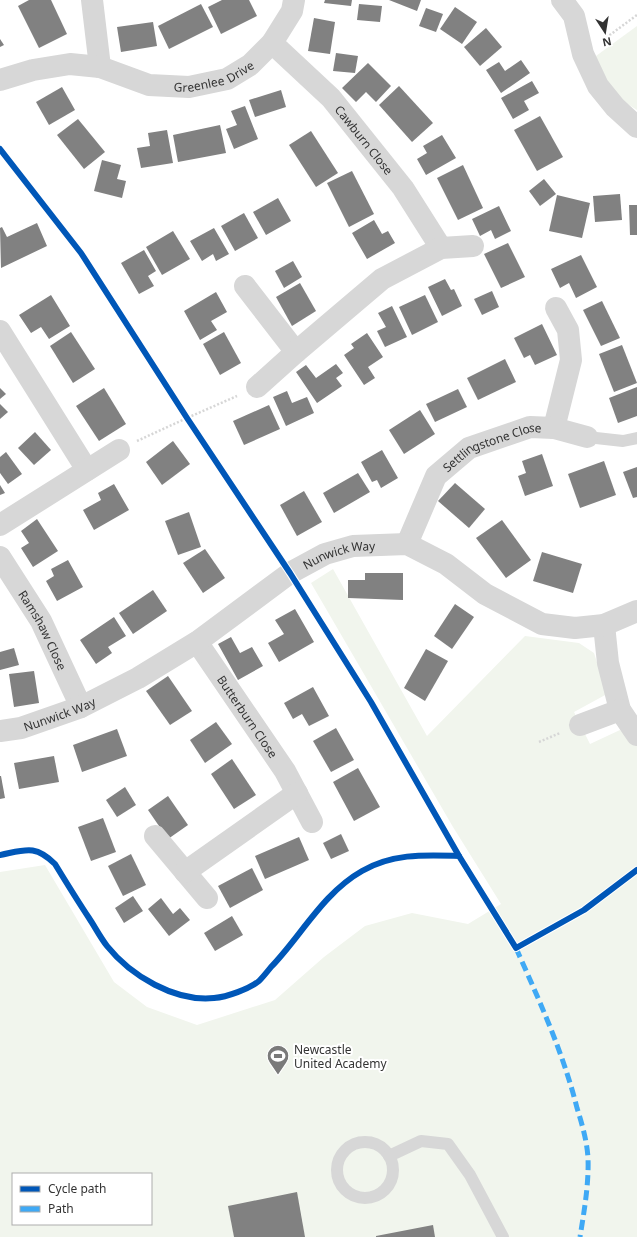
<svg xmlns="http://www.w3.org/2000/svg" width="637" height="1237" font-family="'Noto Sans',sans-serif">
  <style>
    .green { fill: #f1f5ed; fill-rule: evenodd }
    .building { fill: #818181 }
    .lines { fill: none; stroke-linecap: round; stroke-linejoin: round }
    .path { stroke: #d6d6d6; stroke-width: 2.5; stroke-dasharray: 2 2; stroke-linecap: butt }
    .lane { stroke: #d7d7d7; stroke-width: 12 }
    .street { stroke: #d7d7d7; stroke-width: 22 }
    .quiet { stroke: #3fa9f5; stroke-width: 5; stroke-dasharray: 10 5; stroke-linecap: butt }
    .cycleway-casing { stroke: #fff; stroke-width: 8 }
    .cycleway { stroke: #0057b8; stroke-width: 6 }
    .labels { text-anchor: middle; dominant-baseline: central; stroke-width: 4; stroke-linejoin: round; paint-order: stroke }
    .street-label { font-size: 12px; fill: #333; stroke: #fff }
    .poi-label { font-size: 12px; fill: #333; stroke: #fff; text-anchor: start }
  </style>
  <rect width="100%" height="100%" fill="#fff"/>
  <g class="green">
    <path d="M 637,26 L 637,110 L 618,98 L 602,79 L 596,56 Z"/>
    <path d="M 333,569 L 427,736 L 525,636 L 579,643 L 594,653 L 607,694 L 574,712 L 590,744 L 620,730 L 637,743 L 637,1237 L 0,1237 L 0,872 L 45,865 L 114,982 L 147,1007 L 197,1025 L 275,1000 L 324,957 L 365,926 L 412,913 L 468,924 L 501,904 L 453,827 L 311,583 ZM 13,1174 L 151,1174 L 151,1224 L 13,1224 Z"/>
  </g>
  <g class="building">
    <path d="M 29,0 L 51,0 L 67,34 L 39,48 L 18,6 Z"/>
    <path d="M 222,0 L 249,0 L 257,16 L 221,34 L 208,7 Z"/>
    <path d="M 325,0 L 352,0 L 351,6 L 324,3 Z"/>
    <path d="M 389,0 L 421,0 L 417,11 Z"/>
    <path d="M 201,4 L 213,27 L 169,49 L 158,26 Z"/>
    <path d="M 359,4 L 382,6 L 380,22 L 357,20 Z"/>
    <path d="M 455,7 L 477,22 L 462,44 L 440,29 Z"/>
    <path d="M 426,8 L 443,14 L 436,32 L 419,26 Z"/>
    <path d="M 314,18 L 335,22 L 330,54 L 308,51 Z"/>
    <path d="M 153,22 L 157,46 L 121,52 L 117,27 Z"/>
    <path d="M 486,28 L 502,47 L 480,66 L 464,47 Z"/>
    <path d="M 0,39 L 4,45 L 0,47 Z"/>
    <path d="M 336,53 L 358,56 L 355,73 L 333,71 Z"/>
    <path d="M 521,60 L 530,73 L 501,93 L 486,70 L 499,62 L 505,71 Z"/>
    <path d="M 368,63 L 391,86 L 376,102 L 366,92 L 356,102 L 342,88 Z"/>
    <path d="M 532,81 L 539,93 L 524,101 L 529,110 L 513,119 L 501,98 Z"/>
    <path d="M 399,86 L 433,123 L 412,142 L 379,105 Z"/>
    <path d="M 62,87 L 75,110 L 49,125 L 36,102 Z"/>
    <path d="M 281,90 L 286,107 L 255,117 L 249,100 Z"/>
    <path d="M 245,106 L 258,139 L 234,149 L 226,129 L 237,125 L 231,111 Z"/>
    <path d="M 540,116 L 563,157 L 537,171 L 514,130 Z"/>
    <path d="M 78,119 L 105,152 L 84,169 L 57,135 Z"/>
    <path d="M 220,125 L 226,153 L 178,162 L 173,135 Z"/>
    <path d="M 167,130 L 173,163 L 141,168 L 137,148 L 150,146 L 148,133 Z"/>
    <path d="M 311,131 L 338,173 L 316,187 L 289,145 Z"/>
    <path d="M 442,135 L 456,158 L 426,175 L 417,159 L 427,153 L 423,146 Z"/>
    <path d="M 102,160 L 121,165 L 117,179 L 126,181 L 122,198 L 94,191 Z"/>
    <path d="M 463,165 L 483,208 L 458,220 L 437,178 Z"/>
    <path d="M 352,171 L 374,214 L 349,227 L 327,183 Z"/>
    <path d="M 544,179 L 556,194 L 540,206 L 529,191 Z"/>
    <path d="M 620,194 L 622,220 L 595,222 L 593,196 Z"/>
    <path d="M 557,195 L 590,203 L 582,238 L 549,231 Z"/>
    <path d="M 278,198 L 291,221 L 266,235 L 253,212 Z"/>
    <path d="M 629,205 L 637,205 L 637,235 L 630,235 Z"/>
    <path d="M 499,206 L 511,231 L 495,239 L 491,230 L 480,236 L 472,219 Z"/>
    <path d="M 244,213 L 258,238 L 235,251 L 221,226 Z"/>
    <path d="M 374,220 L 382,234 L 388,231 L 395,243 L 367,259 L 352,233 Z"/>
    <path d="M 37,223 L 47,246 L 1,268 L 0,228 L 2,227 L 7,237 Z"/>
    <path d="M 214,228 L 229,254 L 216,261 L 213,254 L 202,261 L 190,241 Z"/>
    <path d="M 173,231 L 190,259 L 162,275 L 146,247 Z"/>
    <path d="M 508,243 L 525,277 L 501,288 L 484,254 Z"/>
    <path d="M 144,250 L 156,271 L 148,276 L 154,286 L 139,294 L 121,263 Z"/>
    <path d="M 581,255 L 597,287 L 576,298 L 569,283 L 560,288 L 551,269 Z"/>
    <path d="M 293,261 L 302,277 L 284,288 L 275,271 Z"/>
    <path d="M 445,279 L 451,290 L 454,289 L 462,306 L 442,316 L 428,287 Z"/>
    <path d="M 300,283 L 316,311 L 292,326 L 276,297 Z"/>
    <path d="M 492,291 L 499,307 L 482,315 L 474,299 Z"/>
    <path d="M 216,292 L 227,312 L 211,321 L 217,330 L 200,340 L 184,311 Z"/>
    <path d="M 51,295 L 70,326 L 49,339 L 41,327 L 31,333 L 19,315 Z"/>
    <path d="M 425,295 L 438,322 L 412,335 L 399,307 Z"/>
    <path d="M 602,301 L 620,338 L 601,346 L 583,310 Z"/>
    <path d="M 392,306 L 407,337 L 385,347 L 377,331 L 386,327 L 378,313 Z"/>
    <path d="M 542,324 L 557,355 L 535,365 L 530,355 L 524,358 L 514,338 Z"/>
    <path d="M 71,332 L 95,369 L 73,383 L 50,346 Z"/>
    <path d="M 224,332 L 241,363 L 220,375 L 203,344 Z"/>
    <path d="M 367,333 L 383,357 L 368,367 L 375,378 L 364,385 L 344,355 L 354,348 L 351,344 Z"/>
    <path d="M 622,345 L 637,383 L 614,392 L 599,354 Z"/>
    <path d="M 505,359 L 516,382 L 478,400 L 467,378 Z"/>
    <path d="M 336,364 L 343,373 L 336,378 L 342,386 L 317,403 L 296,372 L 306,365 L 316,378 Z"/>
    <path d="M 637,387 L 637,416 L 618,423 L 609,398 Z"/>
    <path d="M 0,388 L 6,394 L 0,399 Z"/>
    <path d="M 104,388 L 126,424 L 99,441 L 76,406 Z"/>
    <path d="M 458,389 L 467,407 L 435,422 L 426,404 Z"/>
    <path d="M 287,391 L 292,403 L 307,397 L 314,413 L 286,426 L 273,397 Z"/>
    <path d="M 0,404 L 8,412 L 0,419 Z"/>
    <path d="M 269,405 L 280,429 L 244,445 L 233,421 Z"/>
    <path d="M 420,410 L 435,434 L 404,454 L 389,430 Z"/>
    <path d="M 35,432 L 51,450 L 34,465 L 18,448 Z"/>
    <path d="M 173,441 L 190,464 L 162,485 L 146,462 Z"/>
    <path d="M 382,450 L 398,478 L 381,488 L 377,480 L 372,482 L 361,462 Z"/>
    <path d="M 6,452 L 22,474 L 8,484 L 0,473 L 0,457 Z"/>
    <path d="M 542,454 L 553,486 L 525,496 L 518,476 L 526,473 L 522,461 Z"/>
    <path d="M 604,461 L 616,495 L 580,508 L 568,474 Z"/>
    <path d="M 637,467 L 637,497 L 633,498 L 623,472 Z"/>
    <path d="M 358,473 L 370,492 L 334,513 L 323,493 Z"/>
    <path d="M 455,483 L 485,509 L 469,528 L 438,501 Z"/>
    <path d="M 114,484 L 129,510 L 94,530 L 83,510 L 101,500 L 98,493 Z"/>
    <path d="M 0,485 L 5,493 L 0,495 Z"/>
    <path d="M 304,491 L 322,522 L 297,536 L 280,505 Z"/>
    <path d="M 189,512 L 201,547 L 178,555 L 165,521 Z"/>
    <path d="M 37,519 L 58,551 L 33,567 L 21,548 L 29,543 L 21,531 Z"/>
    <path d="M 502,520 L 531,560 L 506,578 L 476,538 Z"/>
    <path d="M 205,549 L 225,578 L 203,593 L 183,563 Z"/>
    <path d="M 542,552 L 582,564 L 573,593 L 533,581 Z"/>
    <path d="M 68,560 L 83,587 L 57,601 L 46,581 L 54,576 L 51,569 Z"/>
    <path d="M 365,573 L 403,573 L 403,600 L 348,598 L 348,580 L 365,580 Z"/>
    <path d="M 153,590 L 167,611 L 133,634 L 119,613 Z"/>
    <path d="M 455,604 L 474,617 L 452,649 L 434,636 Z"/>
    <path d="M 295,609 L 314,642 L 279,662 L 268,643 L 284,634 L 275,620 Z"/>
    <path d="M 114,617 L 126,636 L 108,647 L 112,653 L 96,664 L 80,640 Z"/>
    <path d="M 231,637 L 240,653 L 252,647 L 263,666 L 238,680 L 218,644 Z"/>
    <path d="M 14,648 L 19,665 L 0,670 L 0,652 Z"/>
    <path d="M 426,649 L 448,661 L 425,701 L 404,688 Z"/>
    <path d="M 34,671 L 39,703 L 14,707 L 9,674 Z"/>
    <path d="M 168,676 L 192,711 L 170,725 L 146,691 Z"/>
    <path d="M 313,687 L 329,716 L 309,726 L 302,714 L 293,719 L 284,703 Z"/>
    <path d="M 216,722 L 232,744 L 205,763 L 190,740 Z"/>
    <path d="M 336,728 L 354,760 L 331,772 L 313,741 Z"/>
    <path d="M 117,729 L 127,756 L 82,772 L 73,745 Z"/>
    <path d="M 54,756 L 59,782 L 19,789 L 14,763 Z"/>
    <path d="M 232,759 L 256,795 L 234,809 L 211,774 Z"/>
    <path d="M 358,768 L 380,807 L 354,821 L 333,782 Z"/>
    <path d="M 0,776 L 1,776 L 5,798 L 0,799 Z"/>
    <path d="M 125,787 L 136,805 L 117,817 L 106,800 Z"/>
    <path d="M 168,796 L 188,825 L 168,839 L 148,810 Z"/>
    <path d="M 103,818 L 116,852 L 91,861 L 78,827 Z"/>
    <path d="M 341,834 L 349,851 L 331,859 L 323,843 Z"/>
    <path d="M 299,837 L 309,860 L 265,879 L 255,856 Z"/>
    <path d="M 131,854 L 146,885 L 123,896 L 108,866 Z"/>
    <path d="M 252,868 L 263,890 L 230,908 L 218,886 Z"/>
    <path d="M 133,896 L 143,911 L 124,923 L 115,908 Z"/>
    <path d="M 161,898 L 173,914 L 180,908 L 190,920 L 169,936 L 148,909 Z"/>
    <path d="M 232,916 L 243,935 L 215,951 L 204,933 Z"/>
    <path d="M 297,1192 L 305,1237 L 234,1237 L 228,1206 Z"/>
    <path d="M 433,1225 L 435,1237 L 376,1237 L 376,1236 Z"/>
  </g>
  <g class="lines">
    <g class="path">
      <path d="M 603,40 L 637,15"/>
      <path d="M 137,441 L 187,418 L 237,396"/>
      <path d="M 539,742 L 560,733"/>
    </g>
    <g class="lane">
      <path d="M 587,437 L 623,441 L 637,438"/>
      <circle cx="365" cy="1170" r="28"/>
      <path d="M 389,1156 L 421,1141 L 448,1144 L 470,1175 L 503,1237"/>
    </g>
    <g class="street">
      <path d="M 92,0 L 100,67"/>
      <path d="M 562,0 L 574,16 L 583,54 L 598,86 L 615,107 L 637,127"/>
      <path id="s1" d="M 272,43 L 331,98 L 403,188 L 441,248"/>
      <path id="s2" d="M 0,80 L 33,70 L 70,64 L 100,67 L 149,85 L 189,87 L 227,79 L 250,65 L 272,43 L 292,11 L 294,0"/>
      <path d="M 245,286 L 296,352"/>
      <path d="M 0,331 L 87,470"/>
      <path d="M 257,387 L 296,352 L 382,279 L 441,248 L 473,246"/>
      <path d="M 554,428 L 571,360 L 568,330 L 556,308"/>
      <path d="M 0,525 L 119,450"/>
      <path id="s3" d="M 407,544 L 436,476 L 469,448 L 530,427 L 554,428 L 587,437"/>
      <path id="s4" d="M 0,557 L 41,621 L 81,707"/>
      <path d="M 604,625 L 608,663 L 620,710 L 637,735"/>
      <path id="s5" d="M 197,642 L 285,771 L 312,822"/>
      <path d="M 580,725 L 620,710"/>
      <path id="s6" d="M 0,731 L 21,728 L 81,707 L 138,678 L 197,642 L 290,573 L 325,554 L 353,546 L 407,544 L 446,564 L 485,594 L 542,624 L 575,628 L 604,625 L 637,611"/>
      <path d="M 155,836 L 207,898"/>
      <path d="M 185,872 L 297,793"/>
    </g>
    <path class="quiet" d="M 516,948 C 539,1000 563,1052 577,1108 C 582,1124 587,1141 588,1158 C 589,1184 584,1212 580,1237"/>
    <g class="cycleway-casing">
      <g id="cycleway">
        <path d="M 0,149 L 81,253 L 187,418 L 290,573 L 371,702 L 459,856"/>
        <path d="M 0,855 C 25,850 35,844 55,864 C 66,882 77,900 89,918 C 95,927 100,937 107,946 C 131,976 175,1002 214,998 C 227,997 249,989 259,981 C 263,977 267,972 271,967 C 301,936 323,893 362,871 C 393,853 425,855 459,856 L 516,948 L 584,910 L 637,870"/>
      </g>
    </g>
    <use href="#cycleway" class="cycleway"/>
  </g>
  <defs>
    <g id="stadium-pin" transform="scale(1.15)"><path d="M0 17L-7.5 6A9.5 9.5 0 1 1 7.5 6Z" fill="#7a7a7a" stroke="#fff"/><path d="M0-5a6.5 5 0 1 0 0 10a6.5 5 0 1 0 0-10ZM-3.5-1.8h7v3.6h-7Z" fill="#fff"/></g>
  </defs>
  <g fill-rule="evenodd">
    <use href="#stadium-pin" x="278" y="1056"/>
  </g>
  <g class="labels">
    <g class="street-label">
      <text stroke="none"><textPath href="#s2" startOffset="221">Greenlee Drive</textPath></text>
      <text stroke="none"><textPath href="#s1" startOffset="134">Cawburn Close</textPath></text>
      <text stroke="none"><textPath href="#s3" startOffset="139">Settlingstone Close</textPath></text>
      <text stroke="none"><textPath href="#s6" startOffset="387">Nunwick Way</textPath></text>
      <text stroke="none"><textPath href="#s4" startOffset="85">Ramshaw Close</textPath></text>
      <text stroke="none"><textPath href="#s6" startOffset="62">Nunwick Way</textPath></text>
      <text stroke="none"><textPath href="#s5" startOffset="90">Butterburn Close</textPath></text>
    </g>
    <g class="poi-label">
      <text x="294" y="1049">Newcastle<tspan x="294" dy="14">United Academy</tspan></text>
    </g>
  </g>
  <rect x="12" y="1173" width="140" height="52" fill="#ffffff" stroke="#adadad"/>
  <rect x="20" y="1186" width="20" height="6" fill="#0057b8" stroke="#adadad"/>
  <text x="48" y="1193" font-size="12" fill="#333333">Cycle path</text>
  <rect x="20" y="1206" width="20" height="6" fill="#3fa9f5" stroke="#adadad"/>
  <text x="48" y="1213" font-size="12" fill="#333333">Path</text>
  <g transform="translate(605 32) rotate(168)" stroke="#ffffff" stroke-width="3" paint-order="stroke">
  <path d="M0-3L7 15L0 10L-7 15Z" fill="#333333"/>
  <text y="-6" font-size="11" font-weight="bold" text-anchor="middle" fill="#333333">N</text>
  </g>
</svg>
